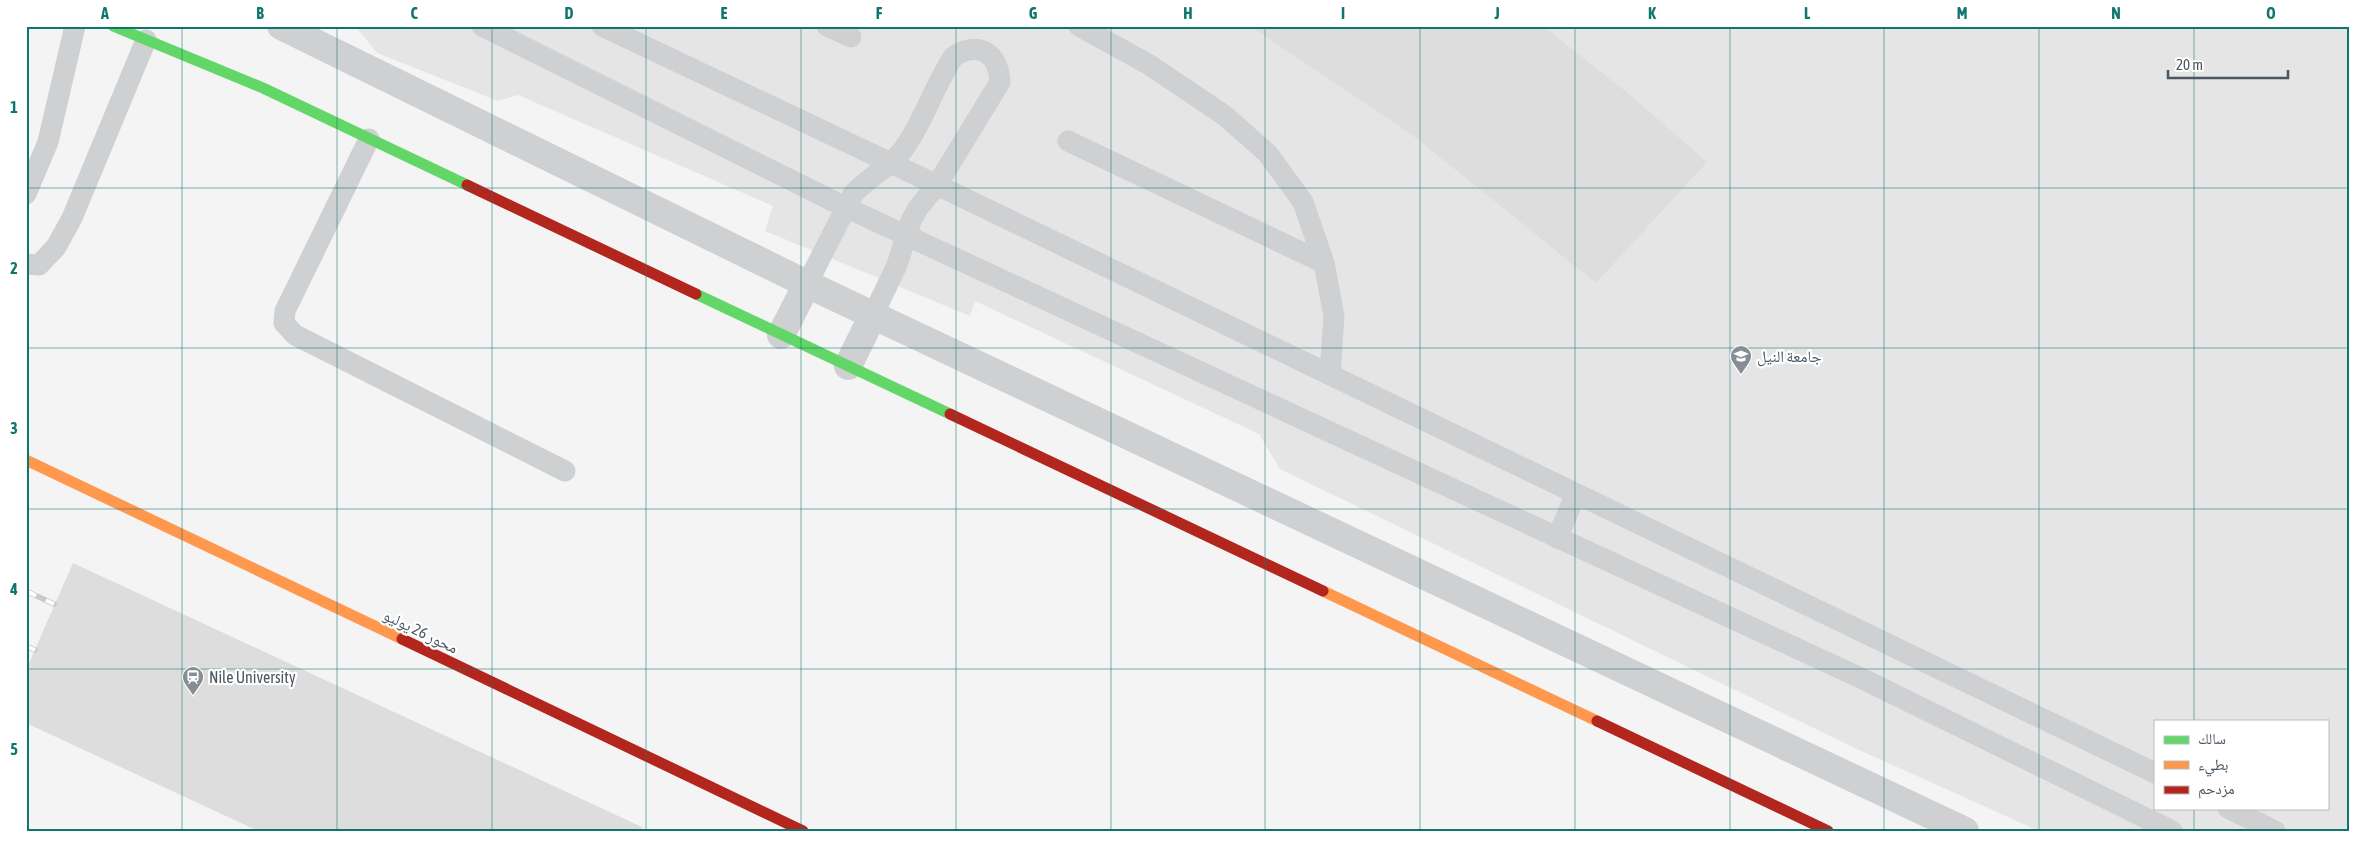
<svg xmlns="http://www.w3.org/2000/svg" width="2376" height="857" font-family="'Asap Condensed','Noto Naskh Arabic',sans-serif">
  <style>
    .education { fill: #e6e5e6; fill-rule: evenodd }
    .building { fill: #ddddde }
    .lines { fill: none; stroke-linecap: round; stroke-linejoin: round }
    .lane { stroke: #ced0d2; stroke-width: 21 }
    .street { stroke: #ced0d2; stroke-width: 28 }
    .fast { stroke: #63d668; stroke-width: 11 }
    .slow { stroke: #ff974d; stroke-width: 11 }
    .jam { stroke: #b3261e; stroke-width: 11 }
    .rail-casing { stroke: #c9cacc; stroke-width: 5.5 }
    .rail { stroke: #fff; stroke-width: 4; stroke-dasharray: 11; stroke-linecap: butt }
    .grid { fill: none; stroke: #0f766e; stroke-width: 1; stroke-opacity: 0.55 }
    .labels { text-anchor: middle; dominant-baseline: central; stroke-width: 4.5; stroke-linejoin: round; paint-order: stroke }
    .poi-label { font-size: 16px; fill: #4a5661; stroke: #fff; text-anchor: start }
    .street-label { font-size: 16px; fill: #4a5661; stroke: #fff }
    .neatline { fill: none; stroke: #0f766e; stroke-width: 2 }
    .grid-label { font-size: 16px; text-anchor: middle; font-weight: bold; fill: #0f766e }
  </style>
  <rect width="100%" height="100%" fill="#f4f4f4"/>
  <path class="education" d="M 352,26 L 2350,26 L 2350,831 L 2039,831 L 1857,749 L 1280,469 L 1259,434 L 975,301 L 970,316 L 765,231 L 773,206 L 518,95 L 498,101 L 377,53 L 357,28 ZM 2155,721 L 2327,721 L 2327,808 L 2155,808 Z"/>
  <g class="building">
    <path d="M 1250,26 L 1543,26 L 1629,94 L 1707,162 L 1596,283 L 1411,134 Z"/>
    <path d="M 73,563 L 642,827 L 640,831 L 258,831 L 26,723 L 26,670 Z"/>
  </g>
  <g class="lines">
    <g class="lane">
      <path d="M 482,26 L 845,207 L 1865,680 L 2172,831"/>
      <path d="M 602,26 L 937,185 L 2155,773"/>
      <path d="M 827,26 L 851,37"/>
      <path d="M 1079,26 L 1148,64 L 1224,115 L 1268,154 L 1303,202 L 1324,263 L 1334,316 L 1330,374"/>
      <path d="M 369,139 L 285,311 L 284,323 L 295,335 L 565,471"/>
      <path d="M 1068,141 L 1324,263"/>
      <path d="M 26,194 L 48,142 L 75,26"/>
      <path d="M 26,264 L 39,265 L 56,247 L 72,218 L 146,40"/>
      <path d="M 807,284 L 853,194 C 868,177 889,168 902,151 C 924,122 934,85 954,56 C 980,41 998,53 1000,82 L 937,185 L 918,208 L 911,221 L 897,265 L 873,315"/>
      <path d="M 1557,538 L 1576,494"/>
      <path d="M 2228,808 L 2275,831"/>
    </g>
    <g class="street">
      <path d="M 281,26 L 807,284 L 1965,831"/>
      <path d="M 781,335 L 807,284"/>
      <path d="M 848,366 L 873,315"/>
    </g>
    <g class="fast">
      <path d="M 113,26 L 263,88 L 467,185"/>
      <path d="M 696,294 L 950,414"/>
    </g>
    <g class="slow">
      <path d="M 26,460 L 402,639"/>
      <path d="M 1323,591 L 1597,721"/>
    </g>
    <g class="jam">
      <path d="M 467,185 L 696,294"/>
      <path d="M 950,414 L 1323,591"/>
      <path d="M 402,639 L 803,831"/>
      <path d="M 1597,721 L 1828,831"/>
    </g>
    <g class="rail-casing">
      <g id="rail">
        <path d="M 26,591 L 54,604"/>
        <path d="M 26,646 L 35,650"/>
      </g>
    </g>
    <use href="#rail" class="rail"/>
  </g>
  <path class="grid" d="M 182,26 L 182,831M 337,26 L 337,831M 492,26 L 492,831M 646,26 L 646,831M 801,26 L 801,831M 956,26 L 956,831M 1111,26 L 1111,831M 1265,26 L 1265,831M 1420,26 L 1420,831M 1575,26 L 1575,831M 1730,26 L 1730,831M 1884,26 L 1884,831M 2039,26 L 2039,831M 2194,26 L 2194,721M 26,188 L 2350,188M 26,348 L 2350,348M 26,509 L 2350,509M 26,669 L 2350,669M 2194,808 L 2194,831"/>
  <defs>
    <g id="university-pin" transform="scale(1.125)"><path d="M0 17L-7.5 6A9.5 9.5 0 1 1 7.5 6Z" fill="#868d94" stroke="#fff"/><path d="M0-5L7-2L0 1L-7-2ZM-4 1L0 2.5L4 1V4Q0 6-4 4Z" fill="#fff"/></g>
    <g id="station-pin" transform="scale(1.125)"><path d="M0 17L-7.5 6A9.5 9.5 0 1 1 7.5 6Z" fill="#868d94" stroke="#fff"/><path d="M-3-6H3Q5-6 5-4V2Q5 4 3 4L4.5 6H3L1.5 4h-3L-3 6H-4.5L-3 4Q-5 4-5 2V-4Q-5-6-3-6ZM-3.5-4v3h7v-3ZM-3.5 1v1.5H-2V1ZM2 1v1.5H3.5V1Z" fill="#fff"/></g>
  </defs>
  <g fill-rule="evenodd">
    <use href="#university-pin" x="1741" y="356"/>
    <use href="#station-pin" x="193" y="677"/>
  </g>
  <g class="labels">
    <g class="poi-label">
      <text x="1757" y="356">جامعة النيل</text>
      <text x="209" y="677">Nile University</text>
    </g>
    <g class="street-label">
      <text transform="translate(421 631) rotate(26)">محور 26 يوليو</text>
    </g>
  </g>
  <rect width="2376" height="857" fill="none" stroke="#ffffff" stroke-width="55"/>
  <rect x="2154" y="720" width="175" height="90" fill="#ffffff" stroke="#b7bbc0"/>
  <rect x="2164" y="736" width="25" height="8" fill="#63d668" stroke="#b7bbc0"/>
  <text x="2198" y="744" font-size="15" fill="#4a5661">سالك</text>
  <rect x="2164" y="761" width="25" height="8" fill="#ff974d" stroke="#b7bbc0"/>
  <text x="2198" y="770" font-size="15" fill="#4a5661">بطيء</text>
  <rect x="2164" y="786" width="25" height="8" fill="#b3261e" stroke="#b7bbc0"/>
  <text x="2198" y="794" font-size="15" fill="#4a5661">مزدحم</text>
  <path d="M2168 70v8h120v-8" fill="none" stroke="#4a5661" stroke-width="2.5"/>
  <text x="2176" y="70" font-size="15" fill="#4a5661" stroke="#ffffff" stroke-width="4" paint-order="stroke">20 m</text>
  <rect x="28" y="28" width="2320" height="802" class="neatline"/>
  <g class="grid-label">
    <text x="105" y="19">A</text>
    <text x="260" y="19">B</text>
    <text x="414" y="19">C</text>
    <text x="569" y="19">D</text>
    <text x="724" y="19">E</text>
    <text x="879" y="19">F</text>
    <text x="1033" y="19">G</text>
    <text x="1188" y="19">H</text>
    <text x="1343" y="19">I</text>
    <text x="1497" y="19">J</text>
    <text x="1652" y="19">K</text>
    <text x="1807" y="19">L</text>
    <text x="1962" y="19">M</text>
    <text x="2116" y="19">N</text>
    <text x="2271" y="19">O</text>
    <text x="14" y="113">1</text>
    <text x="14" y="274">2</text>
    <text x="14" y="434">3</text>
    <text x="14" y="595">4</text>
    <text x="14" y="755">5</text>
  </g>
</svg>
